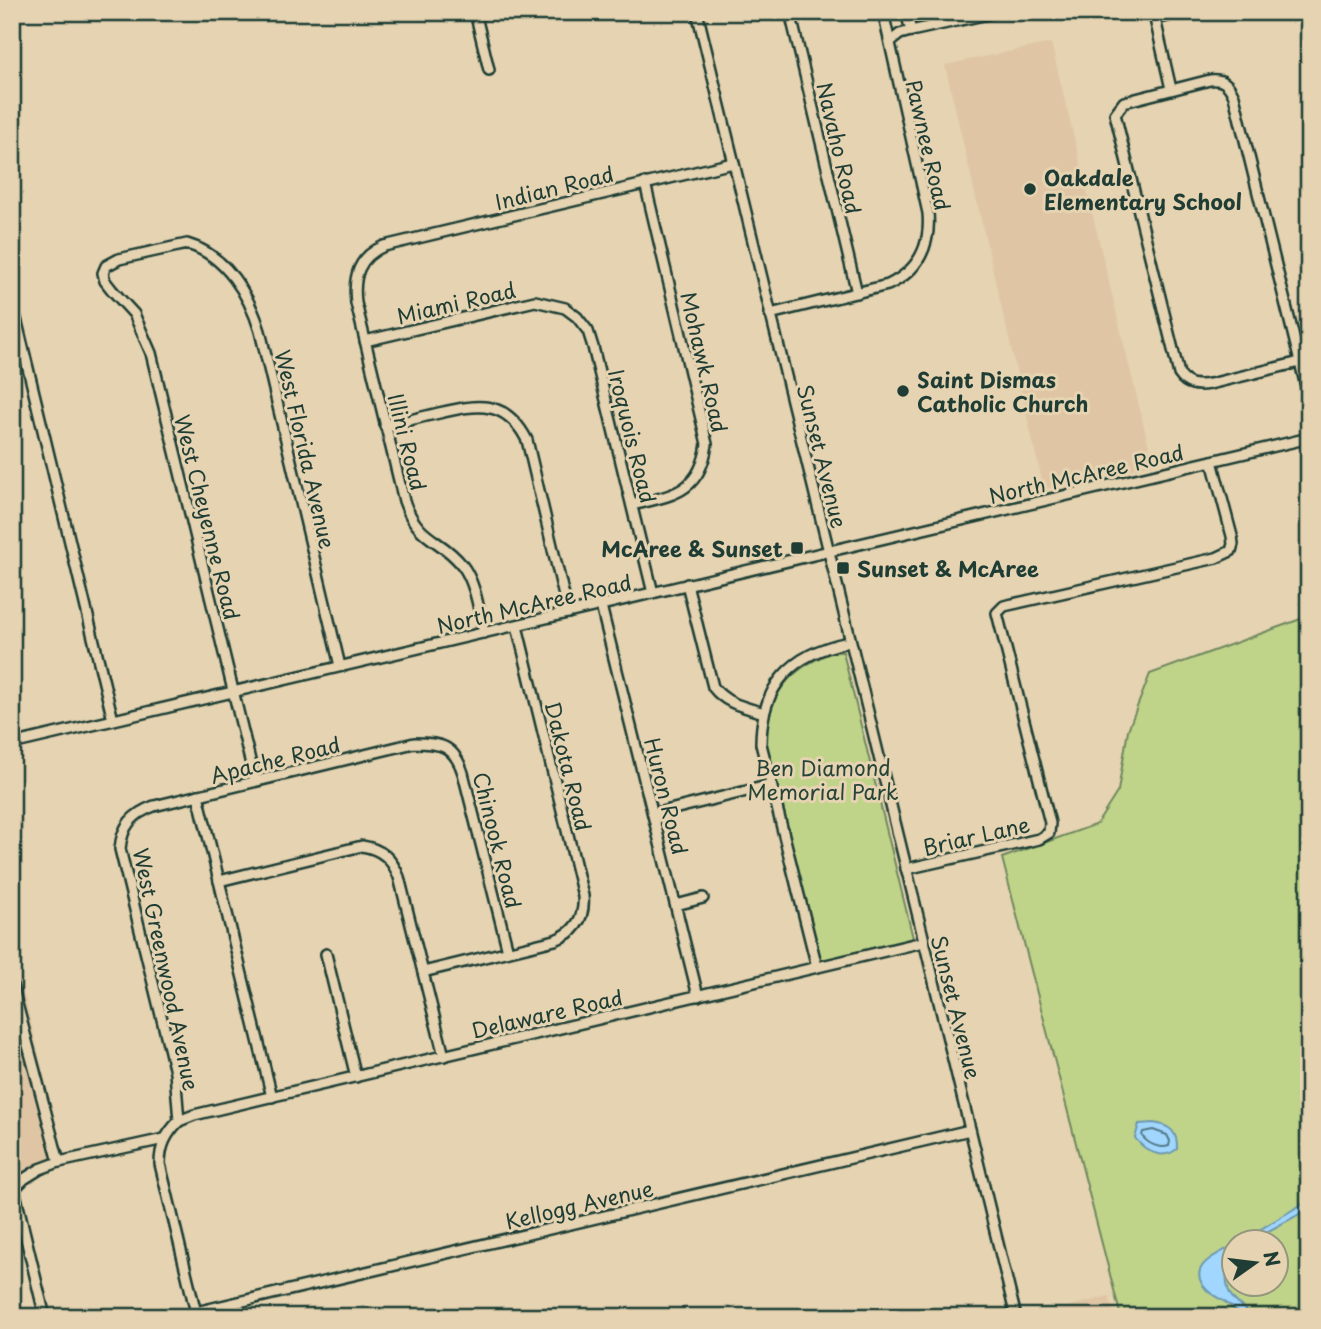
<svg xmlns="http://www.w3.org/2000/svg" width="1321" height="1329" font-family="'Playpen Sans',sans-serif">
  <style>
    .built { fill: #dfc5a4 }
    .green { fill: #bfd389; stroke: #6f885e; stroke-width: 2; fill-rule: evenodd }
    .water { fill: #a1d6ff; stroke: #6d99ae; stroke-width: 2 }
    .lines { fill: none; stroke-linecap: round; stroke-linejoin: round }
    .shore { stroke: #537a85; stroke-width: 2 }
    .minor-casing { stroke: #1f3d34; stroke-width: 14 }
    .minor { stroke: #e5d3b1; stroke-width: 9 }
    .poi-dot { fill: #1f3d34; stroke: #e5d3b1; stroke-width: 2.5 }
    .labels { text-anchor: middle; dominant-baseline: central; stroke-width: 6; stroke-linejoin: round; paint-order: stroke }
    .street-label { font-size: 21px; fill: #1f3d34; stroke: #e5d3b1 }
    .poi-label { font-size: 21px; font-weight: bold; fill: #1f3d34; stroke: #e5d3b1; text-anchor: start }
    .park-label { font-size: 21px; fill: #274438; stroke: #e5d3b1 }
  </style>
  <rect width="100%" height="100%" fill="#e5d3b1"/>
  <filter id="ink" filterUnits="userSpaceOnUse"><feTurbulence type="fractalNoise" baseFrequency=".0143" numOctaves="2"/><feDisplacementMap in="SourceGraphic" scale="14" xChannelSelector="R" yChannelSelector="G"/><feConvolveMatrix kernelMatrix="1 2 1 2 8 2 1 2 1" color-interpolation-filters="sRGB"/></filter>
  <g filter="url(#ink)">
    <g class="built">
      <path d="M 1051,43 L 1153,464 L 1044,489 L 945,65 Z"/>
      <path d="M 18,970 L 63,1153 L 12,1188 L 12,972 Z"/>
      <path d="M 1109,1296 L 1114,1317 L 1040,1317 L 1048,1312 Z"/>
    </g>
    <g class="green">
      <path d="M 1309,616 L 1309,1317 L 1121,1317 L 1002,858 L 1097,824 L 1118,791 L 1128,730 L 1150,674 ZM 1234,1242 L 1276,1242 L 1276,1284 L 1234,1284 Z"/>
      <path d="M 833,652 L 843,652 L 913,938 L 819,961 L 765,743 C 768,695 788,669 833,652 Z"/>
    </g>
    <g class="water">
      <path d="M 1153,1123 C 1170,1125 1178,1132 1177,1149 C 1162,1161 1145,1151 1135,1138 L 1139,1124 Z"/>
      <path d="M 1309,1200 L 1309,1209 L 1250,1241 L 1241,1241 Z"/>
      <path d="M 1233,1246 C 1234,1254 1228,1258 1227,1266 C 1224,1296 1233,1300 1254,1317 C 1237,1317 1238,1311 1225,1302 C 1219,1298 1211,1295 1206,1289 C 1185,1266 1218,1254 1233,1246 Z"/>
    </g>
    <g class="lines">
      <path class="shore" d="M 1153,1130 L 1167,1135 L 1170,1141 L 1169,1146 C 1159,1149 1148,1144 1142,1136 L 1143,1132 Z"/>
      <g class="minor-casing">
        <g id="minor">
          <path d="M 475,12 L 489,70"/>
          <path d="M 697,12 L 1016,1317"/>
          <path d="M 790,12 L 857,293"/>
          <path d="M 906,12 L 911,31"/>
          <path d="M 891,41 L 900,34 L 911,31 L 997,12"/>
          <path d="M 1171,89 L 1155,19 L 1186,12"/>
          <path d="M 12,302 L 113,720"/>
          <path d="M 770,314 L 888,285 C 918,271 931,246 928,213 L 883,12"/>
          <path d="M 365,341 L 535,301 L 565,308 L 577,317 L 588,331 L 593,347 L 653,593"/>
          <path d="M 1300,362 L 1210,384 C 1197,386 1187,386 1179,374 L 1115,114 L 1124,102 L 1210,80 C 1223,79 1228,83 1234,96 L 1300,362 L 1309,399"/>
          <path d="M 385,426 C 403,422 421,417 439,413 C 478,404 506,399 527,440 L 568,613"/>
          <path d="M 632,505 C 673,495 700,493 707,444 L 645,183"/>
          <path d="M 687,584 L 713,687 C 726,704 744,707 764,713"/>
          <path d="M 601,606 L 698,996"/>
          <path d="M 484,633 C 479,612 476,583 462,565 C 440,537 419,543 404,501 L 356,303 C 353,277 358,257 384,246 L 733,163"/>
          <path d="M 12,744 L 1309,438"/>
          <path d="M 255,781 L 151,353 L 134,314 L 112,290 L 105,281 L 103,273 L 106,266 L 119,259 L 187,244 C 226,255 249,295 260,331 L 340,666"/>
          <path d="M 198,795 L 272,1097"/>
          <path d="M 653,814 L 771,785"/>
          <path d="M 906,869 L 1039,839 L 1049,833 L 1050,823 L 997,613 L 1004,606 L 1216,558 L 1231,551 L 1233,544 L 1232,536 L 1212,461"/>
          <path d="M 219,881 L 362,846 C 382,849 392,859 399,877 L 444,1056"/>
          <path d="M 676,905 L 703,898"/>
          <path d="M 326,954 L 356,1077"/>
          <path d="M 817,967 L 761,744 C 761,684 793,653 849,642"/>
          <path d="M 423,972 L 555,940 C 576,932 585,917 583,896 L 517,626"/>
          <path d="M 12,985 L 59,1162"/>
          <path d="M 179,1121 L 194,1115 L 923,942"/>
          <path d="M 14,1189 L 45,1317"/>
          <path d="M 12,1191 L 24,1179 L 40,1169 L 59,1162 L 164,1139"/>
          <path d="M 196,1312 L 970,1130"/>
          <path d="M 197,1317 L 160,1164 C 160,1146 166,1134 179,1121 L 175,1072 L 120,849 C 122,826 132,814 154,806 L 414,743 C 441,743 454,745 463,773 L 508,951"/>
        </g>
      </g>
      <use href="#minor" class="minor"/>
    </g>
  </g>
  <g class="poi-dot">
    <circle cx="1030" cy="189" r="7"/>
    <circle cx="903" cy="391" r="7"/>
    <rect x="790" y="541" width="14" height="14" rx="3.5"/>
    <rect x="836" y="561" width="14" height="14" rx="3.5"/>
  </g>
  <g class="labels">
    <g class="street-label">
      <text transform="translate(929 145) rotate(77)">Pawnee Road</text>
      <text transform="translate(840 148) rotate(77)">Navaho Road</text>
      <text transform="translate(554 187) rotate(-14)">Indian Road</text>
      <text transform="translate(456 302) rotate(-13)">Miami Road</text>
      <text transform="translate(705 362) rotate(77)">Mohawk Road</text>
      <text transform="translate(633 436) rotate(76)">Iroquois Road</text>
      <text transform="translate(408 442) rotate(76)">Illini Road</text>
      <text transform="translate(306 449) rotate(77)">West Florida Avenue</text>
      <text transform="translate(823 456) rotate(76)">Sunset Avenue</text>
      <text transform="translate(1086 473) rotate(-13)">North McAree Road</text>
      <text transform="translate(208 517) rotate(76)">West Cheyenne Road</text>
      <text transform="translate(534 603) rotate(-13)">North McAree Road</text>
      <text transform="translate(275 759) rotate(-14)">Apache Road</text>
      <text transform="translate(569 766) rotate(76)">Dakota Road</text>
      <text transform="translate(667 796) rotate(76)">Huron Road</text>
      <text transform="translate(976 835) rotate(-13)">Briar Lane</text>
      <text transform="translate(498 840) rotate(76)">Chinook Road</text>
      <text transform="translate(167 969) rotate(78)">West Greenwood Avenue</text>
      <text transform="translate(957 1007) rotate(76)">Sunset Avenue</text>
      <text transform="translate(547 1013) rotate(-13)">Delaware Road</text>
      <text transform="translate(579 1204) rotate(-13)">Kellogg Avenue</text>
    </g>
    <g class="poi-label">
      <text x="1044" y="177">Oakdale<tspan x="1044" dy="24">Elementary School</tspan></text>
      <text x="917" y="379">Saint Dismas<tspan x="917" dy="24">Catholic Church</tspan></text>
      <text x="783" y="548" text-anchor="end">McAree &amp; Sunset</text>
      <text x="857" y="568">Sunset &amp; McAree</text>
    </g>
    <g class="park-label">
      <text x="823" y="767">Ben Diamond<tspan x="823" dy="24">Memorial Park</tspan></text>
    </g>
  </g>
  <rect width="1321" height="1329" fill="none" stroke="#e5d3b1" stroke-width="42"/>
  <rect x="21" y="21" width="1279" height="1287" fill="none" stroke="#1f3d34" stroke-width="2.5" filter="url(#ink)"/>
  <g transform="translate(1255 1263) rotate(76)"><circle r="33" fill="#e5d3b1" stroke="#96977f" stroke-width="2"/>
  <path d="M0-5L12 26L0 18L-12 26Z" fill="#1f3d34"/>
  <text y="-10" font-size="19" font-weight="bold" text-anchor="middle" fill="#1f3d34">N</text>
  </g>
</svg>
